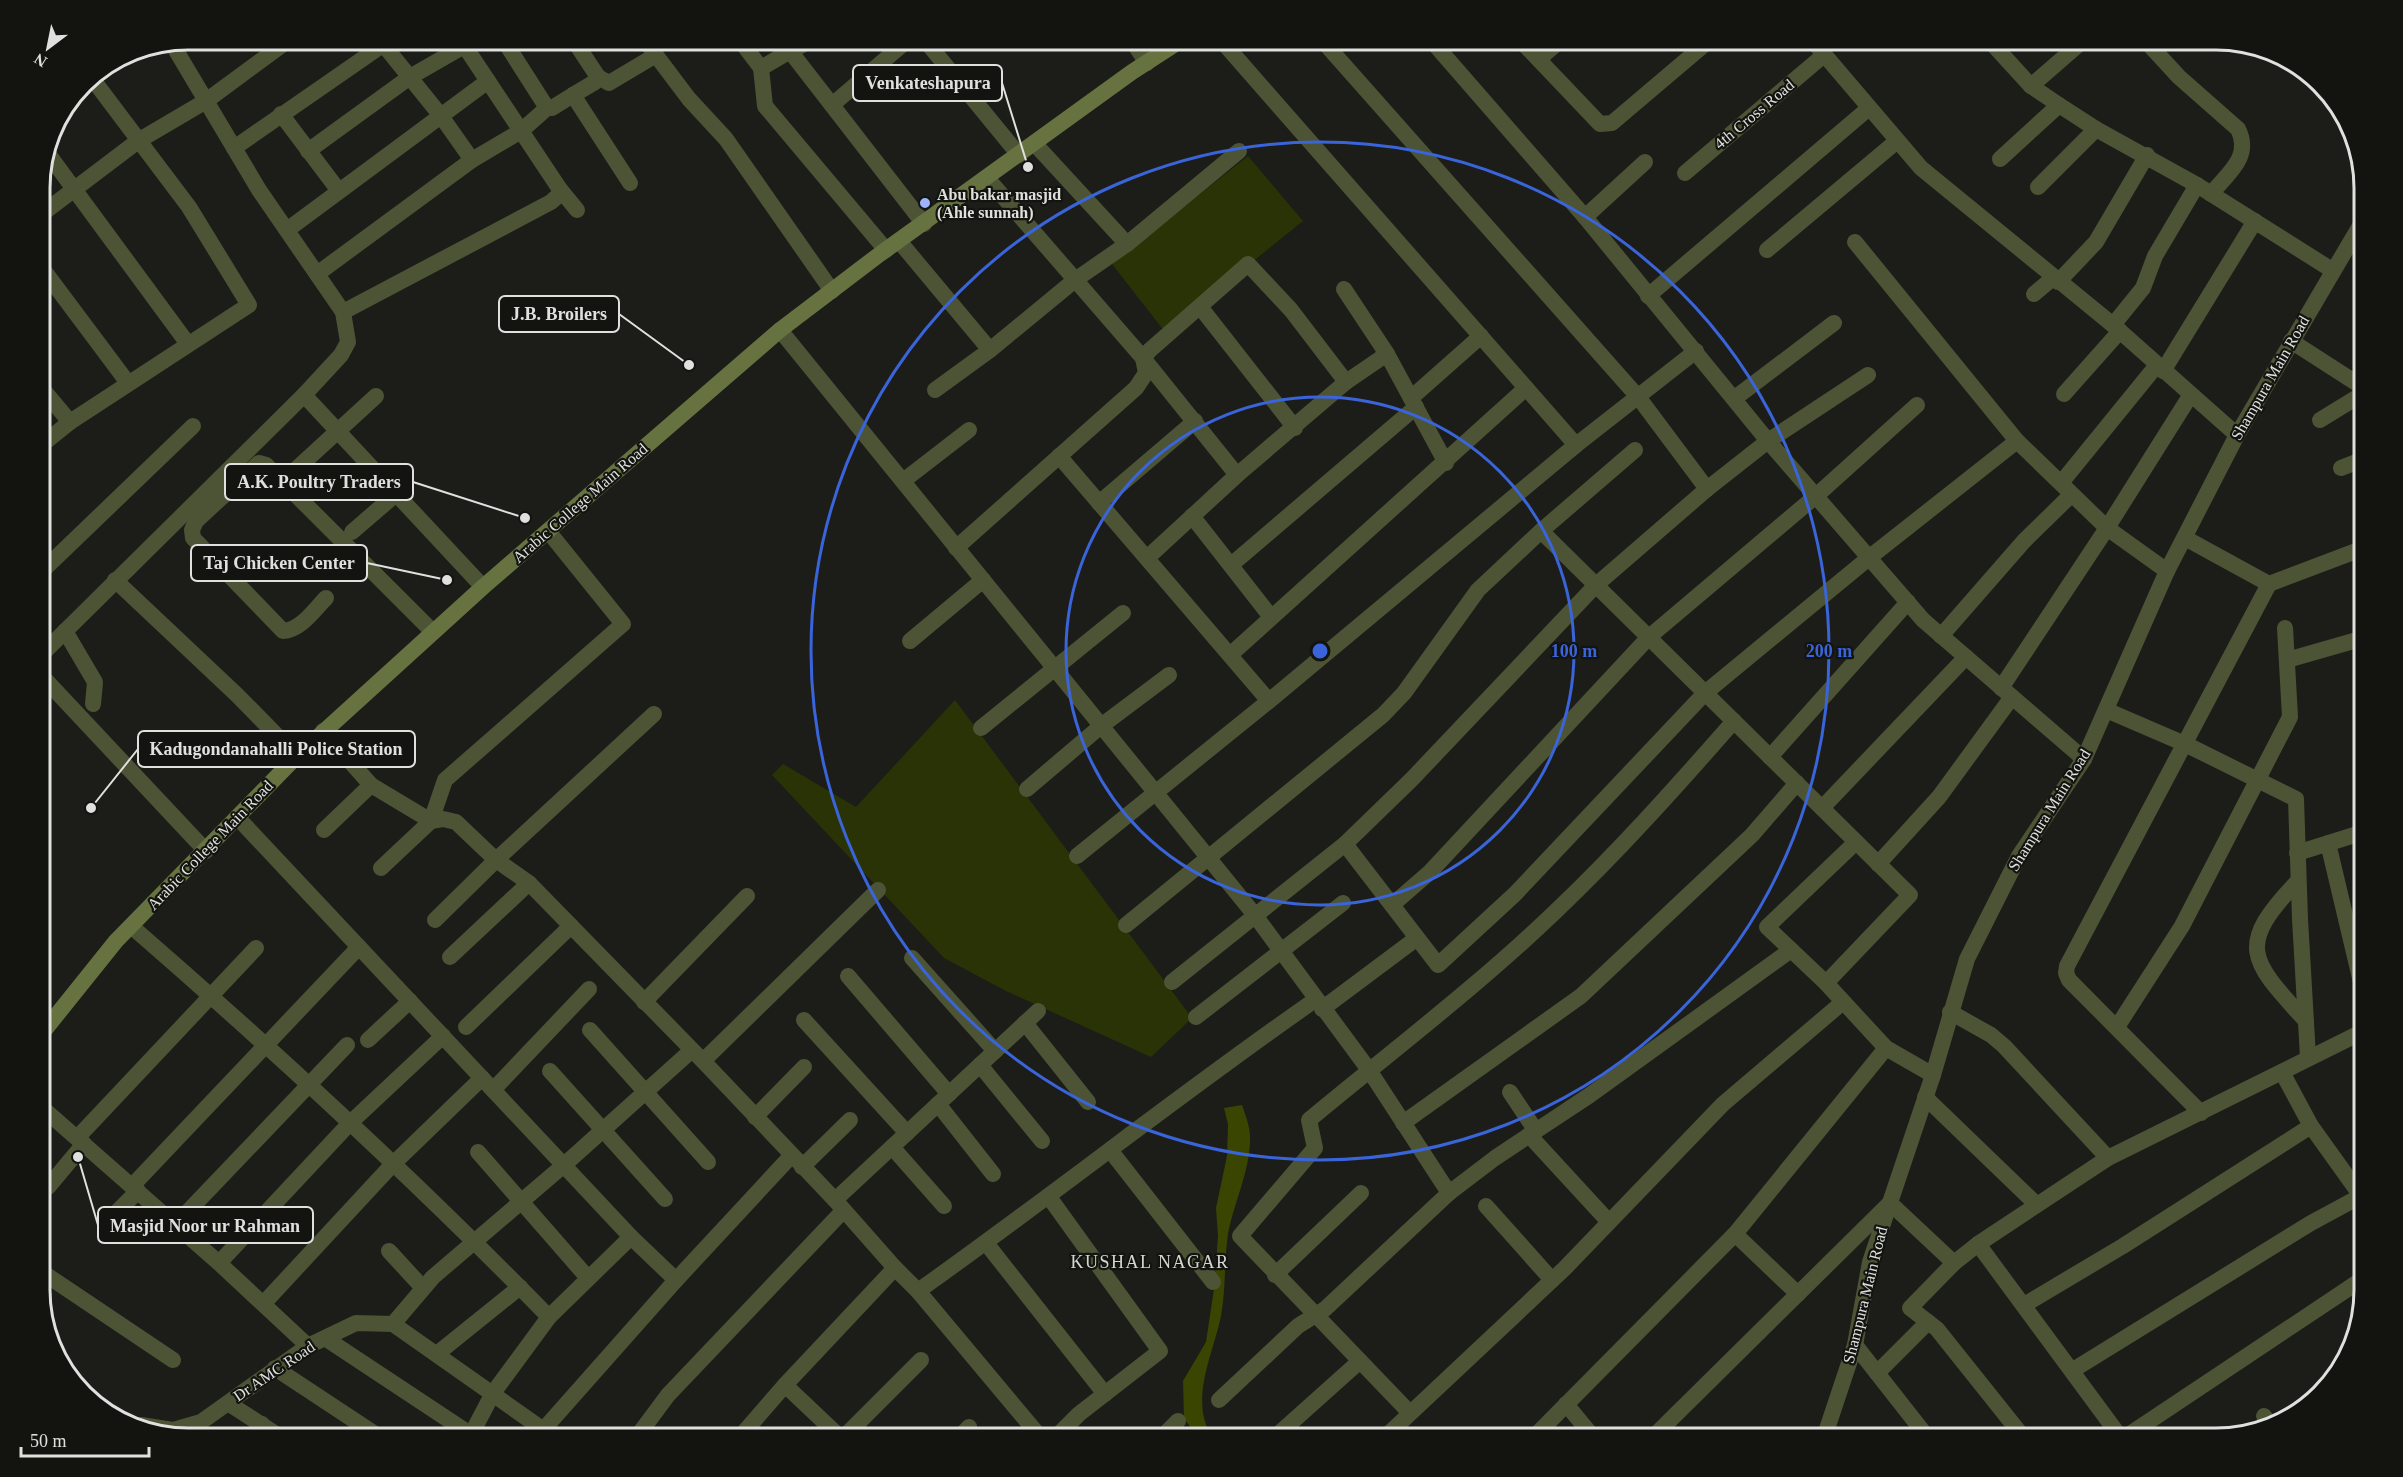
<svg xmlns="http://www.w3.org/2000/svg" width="2403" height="1477" font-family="'Times New Roman',serif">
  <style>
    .green { fill: #293305 }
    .water { fill: #394501 }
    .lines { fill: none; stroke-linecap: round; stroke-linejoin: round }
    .minor { stroke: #4c5435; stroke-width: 16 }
    .tertiary { stroke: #4c5435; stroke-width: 16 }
    .secondary { stroke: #667341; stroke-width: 16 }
    .ring { fill: none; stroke: #3a64d9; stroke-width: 3 }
    .poi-dot { fill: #9db4fd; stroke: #131410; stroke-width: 2 }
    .labels { text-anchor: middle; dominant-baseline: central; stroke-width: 4.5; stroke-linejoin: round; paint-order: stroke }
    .street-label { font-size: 16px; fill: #e0e1de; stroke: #131410 }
    .poi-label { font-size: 16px; font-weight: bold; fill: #e0e1de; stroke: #131410; text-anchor: start }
    .neighbourhood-label { font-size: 18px; letter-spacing: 1.5px; fill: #d4d6d0; stroke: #131410 }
    .rim { fill: none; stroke: #e0e1de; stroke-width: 3 }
    .centre { fill: #3a64d9; stroke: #131410; stroke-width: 3 }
    .ring-label { font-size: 18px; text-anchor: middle; font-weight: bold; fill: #3a64d9; stroke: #131410; stroke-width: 4.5; stroke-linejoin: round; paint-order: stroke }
    .leader { fill: none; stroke: #e0e1de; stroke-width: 2 }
    .callout-dot { fill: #e0e1de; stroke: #131410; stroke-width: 2 }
    .callout { fill: #131410; stroke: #e0e1de; stroke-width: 2 }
    .callout-label { font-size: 18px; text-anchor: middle; font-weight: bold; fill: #e0e1de }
  </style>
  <rect width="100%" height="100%" fill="#1c1d19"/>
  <g class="green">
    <path d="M 1248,156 L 1303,221 L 1165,332 L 1112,264 Z"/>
    <path d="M 955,700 L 1192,1018 L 1151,1057 L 1006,991 L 944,958 L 772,775 L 783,764 L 856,807 Z"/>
  </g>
  <path class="water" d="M 1242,1105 C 1245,1114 1250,1126 1250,1136 C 1251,1169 1234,1202 1228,1234 C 1224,1261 1226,1289 1221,1316 C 1213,1355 1188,1402 1213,1438 L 1198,1438 L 1184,1418 L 1183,1381 L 1206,1342 L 1214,1289 L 1218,1236 L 1216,1208 L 1227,1156 L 1228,1124 L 1224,1108 Z"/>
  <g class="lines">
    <g class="minor">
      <path d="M 379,39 L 441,116 L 472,160"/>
      <path d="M 460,39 L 559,188 L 577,210"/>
      <path d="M 503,39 L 547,108 L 552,108 L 573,95"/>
      <path d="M 573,39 L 598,77 L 595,82 L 573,95 L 630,183"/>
      <path d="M 739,39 L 761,68 L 790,51 L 924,224"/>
      <path d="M 924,39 L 1019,155"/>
      <path d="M 1131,39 L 1147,63"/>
      <path d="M 1220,39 L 1576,445"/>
      <path d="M 1321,39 L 1639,398 L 1707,489"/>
      <path d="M 1430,39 L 1585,217 L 1768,441 L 1923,620 L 2084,759"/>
      <path d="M 1519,39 L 1600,124 L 1612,123 L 1711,39"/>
      <path d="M 1811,39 L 1921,168 L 2113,325 L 2237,435"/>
      <path d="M 1988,39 L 2031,86 L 2059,105 L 2096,129 L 2197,185 L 2332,270"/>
      <path d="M 2144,39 L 2179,77 L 2238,129 C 2252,157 2228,173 2211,194"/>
      <path d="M 646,42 L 689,99 L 726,139 L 832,291"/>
      <path d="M 790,51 L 814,39"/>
      <path d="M 1539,59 L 1562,39"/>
      <path d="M 761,68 L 765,106 L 886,250"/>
      <path d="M 598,77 L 609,83 L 656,55"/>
      <path d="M 2031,86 L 2085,39"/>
      <path d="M 832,105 L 909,39"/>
      <path d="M 281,114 L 339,191"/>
      <path d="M 1034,143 L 1127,244"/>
      <path d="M 234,148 L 384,44"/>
      <path d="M 46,151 L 188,344"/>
      <path d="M 308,151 L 410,77 L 476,39"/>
      <path d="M 2000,159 L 2059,105"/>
      <path d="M 1685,173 L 1824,55"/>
      <path d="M 987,178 L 1143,358 L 1237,475"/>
      <path d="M 2038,187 L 2096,129"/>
      <path d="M 39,216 L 138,141 L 206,101 L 290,39"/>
      <path d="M 1585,217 L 1645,162"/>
      <path d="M 287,230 L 488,81"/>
      <path d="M 899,241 L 990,350 L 1075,280 L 1127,244 L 1239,151"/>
      <path d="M 1855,242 L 2017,441 L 2107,528 L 2190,396"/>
      <path d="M 1767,250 L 1897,141"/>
      <path d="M 39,264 L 128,383"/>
      <path d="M 317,274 L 472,160 L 521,131 L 547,108"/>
      <path d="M 2058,282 L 2096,242 L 2147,155"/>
      <path d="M 1344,289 L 1387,354 L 1446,463"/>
      <path d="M 2034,294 L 2053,278"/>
      <path d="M 1648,296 L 1869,108"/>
      <path d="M 1201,308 L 1295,428"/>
      <path d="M 343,312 L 551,202 L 560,194 L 559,188"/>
      <path d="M 2113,325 L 2143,288 L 2155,256 L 2197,185"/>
      <path d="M 780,330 L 1254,914 L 1369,1070 L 1449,1193"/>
      <path d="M 2291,341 L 2364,388"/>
      <path d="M 2163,371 L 2255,221"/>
      <path d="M 1346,382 L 1387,354"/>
      <path d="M 39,385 L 70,422"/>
      <path d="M 935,390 L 990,350"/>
      <path d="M 2064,394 L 2120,331"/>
      <path d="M 304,395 L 483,587"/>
      <path d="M 1411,398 L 1481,336"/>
      <path d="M 1735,398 L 1834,323"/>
      <path d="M 2320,420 L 2364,393"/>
      <path d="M 39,447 L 70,422 L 249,305 L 189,207 L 91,77"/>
      <path d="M 1059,456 L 1269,701"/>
      <path d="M 2341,468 L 2364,459"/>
      <path d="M 292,473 L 376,396"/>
      <path d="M 903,481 L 969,430"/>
      <path d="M 2061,483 L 2157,365"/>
      <path d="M 1099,503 L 1195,421"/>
      <path d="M 1192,516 L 1271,617"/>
      <path d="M 1541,531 L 1910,895 L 1826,983"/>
      <path d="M 352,532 L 396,494"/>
      <path d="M 2185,538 L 2269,584"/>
      <path d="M 956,548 L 1136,388 L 1146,373 L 1143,358 L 1150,350 L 1248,264 L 1291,310 L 1346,382 L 1237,475 L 1147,558"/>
      <path d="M 1231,565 L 1416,407"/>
      <path d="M 39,574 L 193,426"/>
      <path d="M 115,580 L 237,695 L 297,756"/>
      <path d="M 326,598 C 314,610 301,630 283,631 L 193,538 L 192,530 L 196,521 L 259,463 L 266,465 L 433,632"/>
      <path d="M 65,631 L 95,682 L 93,704"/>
      <path d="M 1941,636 L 2024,541 L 2071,495"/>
      <path d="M 910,641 L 983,580"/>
      <path d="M 1230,655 L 1526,388"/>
      <path d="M 39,657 L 304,395 L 341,355 L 348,342 L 343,312 L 259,190 L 171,42"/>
      <path d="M 2287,660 L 2364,638"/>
      <path d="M 39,673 L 206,851"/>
      <path d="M 2001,688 L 2107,528 L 2167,571"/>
      <path d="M 2106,710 L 2185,744 L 2296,799 L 2300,919 L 2308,1057"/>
      <path d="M 981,728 L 1123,613"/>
      <path d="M 323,731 L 371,785 L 431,821 L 443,819 L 456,822 L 496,860 L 529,883 L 703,1061 L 835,1200 L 895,1268 L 918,1291 L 1041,1438"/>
      <path d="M 1770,757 L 1908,602"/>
      <path d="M 1027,789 L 1101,726 L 1169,675"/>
      <path d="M 1822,808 L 1966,657"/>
      <path d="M 237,817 L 631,1237 L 676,1280"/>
      <path d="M 324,830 L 371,785"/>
      <path d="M 1856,842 L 1767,927 L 1826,983 L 1886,1048 L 1933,1075"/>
      <path d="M 2328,843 L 2364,995"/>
      <path d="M 1345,844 L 1438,965 L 1515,894 L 1705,693 L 1870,557 L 2017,441"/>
      <path d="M 2297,853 L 2364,832"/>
      <path d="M 1077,856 L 1269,701 L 1576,445 L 1696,351"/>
      <path d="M 1878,864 L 1939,797 L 2012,697"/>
      <path d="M 381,868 L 431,821 L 445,780 L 623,624 L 548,531"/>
      <path d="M 2298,881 C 2235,946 2250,960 2306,1021"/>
      <path d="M 1392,905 L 1430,872 L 1649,637 L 1817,495 L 1917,405"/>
      <path d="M 435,920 L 496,860 L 654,714"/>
      <path d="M 1126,925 L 1383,715 L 1404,693 L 1478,590 L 1541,531 L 1635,450"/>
      <path d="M 131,926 C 275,1051 416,1181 549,1317 L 631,1237"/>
      <path d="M 450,957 L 529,883"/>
      <path d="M 912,958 L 995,1051"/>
      <path d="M 848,976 L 949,1094"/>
      <path d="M 1172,982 L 1345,844 L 1412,779 L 1596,585 L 1707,489 L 1768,441 L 1868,375"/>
      <path d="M 644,1002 L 747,896"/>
      <path d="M 1322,1009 L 1417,938"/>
      <path d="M 1950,1012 L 1991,1035 L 2004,1046 L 2108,1158"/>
      <path d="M 1196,1017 L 1343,903"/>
      <path d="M 804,1020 L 907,1133"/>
      <path d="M 1025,1023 L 1088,1102"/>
      <path d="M 466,1027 L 571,926"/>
      <path d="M 2117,1027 L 2182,926 L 2290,717 L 2285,628"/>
      <path d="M 590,1030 L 708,1162"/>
      <path d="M 368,1040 L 410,1001"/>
      <path d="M 703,1061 L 878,890"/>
      <path d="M 980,1065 L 1042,1141"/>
      <path d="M 550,1071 L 665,1199"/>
      <path d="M 2282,1072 L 2311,1126 L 2364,1200"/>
      <path d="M 493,1090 L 589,989"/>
      <path d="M 1510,1092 L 1536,1131"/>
      <path d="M 1925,1097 L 2036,1204"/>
      <path d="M 938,1104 L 993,1174"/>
      <path d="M 39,1105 L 219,1263 L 308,1346"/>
      <path d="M 2201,1113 L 2069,980 L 2066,973 L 2067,966 L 2269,584 L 2364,548"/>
      <path d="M 755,1117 L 804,1067"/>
      <path d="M 1403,1123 L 1581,996 L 1752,835 L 1797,783"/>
      <path d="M 1529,1135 L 1609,1222"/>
      <path d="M 77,1138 L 256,948"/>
      <path d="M 892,1147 L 944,1206"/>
      <path d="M 1110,1150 L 1213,1282"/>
      <path d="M 478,1152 L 588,1278"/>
      <path d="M 802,1167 L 850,1120"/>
      <path d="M 132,1186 L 359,947"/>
      <path d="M 48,1187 L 84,1144"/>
      <path d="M 1049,1197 L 1160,1351 L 1079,1414 L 1055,1438"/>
      <path d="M 835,1200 L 1038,1011"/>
      <path d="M 1486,1206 L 1552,1280"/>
      <path d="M 105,1224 L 138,1191"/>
      <path d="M 176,1224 L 347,1045"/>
      <path d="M 1735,1234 L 1798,1294"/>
      <path d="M 986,1243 L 1105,1394"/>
      <path d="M 1978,1244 L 2121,1438"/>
      <path d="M 389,1251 L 423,1288"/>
      <path d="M 219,1263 L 349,1124 L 443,1036"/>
      <path d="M 1954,1263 L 1910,1308 L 1937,1329 L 2024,1438"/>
      <path d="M 39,1270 L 173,1360"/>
      <path d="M 1275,1275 L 1361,1193"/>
      <path d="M 918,1291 C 1052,1196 1180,1094 1315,1000"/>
      <path d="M 264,1303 L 392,1165 L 482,1078"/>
      <path d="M 2024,1305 L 2123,1246 L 2311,1126"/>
      <path d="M 393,1324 L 433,1277 L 564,1165 L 692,1050"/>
      <path d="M 325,1338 L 476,1438"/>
      <path d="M 1855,1345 L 1928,1438"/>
      <path d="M 438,1353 L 520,1287"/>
      <path d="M 275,1368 L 381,1438"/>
      <path d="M 2073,1370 L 2311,1223 L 2361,1196"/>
      <path d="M 1877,1373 L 1928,1322"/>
      <path d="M 1219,1400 L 1298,1326 L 1325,1309 L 1449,1193 L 1495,1158 L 1590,1095 L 1791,950"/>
      <path d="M 228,1403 L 282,1438"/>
      <path d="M 1566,1404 L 1594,1438"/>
      <path d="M 1410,1413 L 1240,1236 L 1315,1148 L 1309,1120 C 1392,1051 1478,986 1556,911 C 1619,851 1677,786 1734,721"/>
      <path d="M 2264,1416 L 2269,1424"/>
      <path d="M 544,1429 L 676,1280 L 792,1155"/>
      <path d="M 471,1435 L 493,1393 L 549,1317"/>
      <path d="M 250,1438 L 262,1424"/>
      <path d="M 636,1438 L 668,1395 L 842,1212"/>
      <path d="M 739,1438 L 785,1385"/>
      <path d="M 841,1438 L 785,1385 L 895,1268"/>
      <path d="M 843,1438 L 921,1360"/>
      <path d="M 959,1438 L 969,1427"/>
      <path d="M 1161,1438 L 1178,1421"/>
      <path d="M 1274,1438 L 1360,1361"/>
      <path d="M 1384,1438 L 1564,1269 L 1723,1104 L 1843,1002"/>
      <path d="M 1533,1438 L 1735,1234 L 1886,1048"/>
      <path d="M 1652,1438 L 1890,1203 L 1954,1263 L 1978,1244 L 2108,1158 L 2364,1031"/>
      <path d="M 2124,1438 L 2364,1278"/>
    </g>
    <g class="tertiary">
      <path d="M 108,1414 L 122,1421"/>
      <path d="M 141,1425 L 173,1430 L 201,1422 L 308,1346 L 356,1323 L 393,1324 L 555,1438"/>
      <path d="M 1824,1438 L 1855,1345 L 1870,1262 L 1933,1075 L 1967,959 L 2019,856 L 2084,759 L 2167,571 L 2237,435 L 2364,219"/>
    </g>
    <path class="secondary" d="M 39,1037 L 116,941 L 297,756 L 483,587 L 780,330 L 880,254 L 1132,72 L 1183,39"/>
  </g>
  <g class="ring">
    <circle cx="1320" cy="651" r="254"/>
    <circle cx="1320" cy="651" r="509"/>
  </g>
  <circle class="poi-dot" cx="925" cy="203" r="6"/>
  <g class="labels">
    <g class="street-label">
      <text transform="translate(1754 114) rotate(-40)">4th Cross Road</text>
      <text transform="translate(2270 378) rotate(-60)">Shampura Main Road</text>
      <text transform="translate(580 503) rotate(-41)">Arabic College Main Road</text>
      <text transform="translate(2049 810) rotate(-58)">Shampura Main Road</text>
      <text transform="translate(210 845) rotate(-46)">Arabic College Main Road</text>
      <text transform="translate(1865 1295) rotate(-76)">Shampura Main Road</text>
      <text transform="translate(274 1371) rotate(-34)">Dr AMC Road</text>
    </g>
    <g class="poi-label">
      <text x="937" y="194">Abu bakar masjid<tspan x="937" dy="18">(Ahle sunnah)</tspan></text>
    </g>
    <g class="neighbourhood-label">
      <text x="1150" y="1262">KUSHAL NAGAR</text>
    </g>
  </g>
  <path d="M0 0H2403V1477H0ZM188 50H2216A138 138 0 0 1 2354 188V1290A138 138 0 0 1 2216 1428H188A138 138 0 0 1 50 1290V188A138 138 0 0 1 188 50Z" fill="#131410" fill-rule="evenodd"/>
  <path class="rim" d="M188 50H2216A138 138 0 0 1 2354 188V1290A138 138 0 0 1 2216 1428H188A138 138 0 0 1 50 1290V188A138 138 0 0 1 188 50Z"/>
  <circle cx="1320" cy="651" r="9" class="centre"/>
  <g class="ring-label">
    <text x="1574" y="657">100 m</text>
    <text x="1829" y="657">200 m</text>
  </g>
  <path class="leader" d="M1028 167L1002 83M689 365L619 314M525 518L413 482M447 580L367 563M91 808L138 749M78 1157L98 1225"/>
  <g class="callout-dot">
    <circle cx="1028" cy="167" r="6"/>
    <circle cx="689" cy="365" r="6"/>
    <circle cx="525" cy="518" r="6"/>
    <circle cx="447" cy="580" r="6"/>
    <circle cx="91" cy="808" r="6"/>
    <circle cx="78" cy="1157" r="6"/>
  </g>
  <g class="callout">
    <rect x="853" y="65" width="149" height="36" rx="6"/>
    <rect x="499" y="296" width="120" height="36" rx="6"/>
    <rect x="225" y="464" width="188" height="36" rx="6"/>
    <rect x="191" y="545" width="176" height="36" rx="6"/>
    <rect x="138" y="731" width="277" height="36" rx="6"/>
    <rect x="98" y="1207" width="215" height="36" rx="6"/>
  </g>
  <g class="callout-label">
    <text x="928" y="89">Venkateshapura</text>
    <text x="559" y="320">J.B. Broilers</text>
    <text x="319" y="488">A.K. Poultry Traders</text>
    <text x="279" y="569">Taj Chicken Center</text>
    <text x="276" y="755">Kadugondanahalli Police Station</text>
    <text x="205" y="1232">Masjid Noor ur Rahman</text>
  </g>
  <g transform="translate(48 48) rotate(212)" stroke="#131410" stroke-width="4.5" paint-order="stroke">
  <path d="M0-4.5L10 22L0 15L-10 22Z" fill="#e0e1de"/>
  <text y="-9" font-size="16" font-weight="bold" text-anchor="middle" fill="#e0e1de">N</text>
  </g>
  <path d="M21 1447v9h128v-9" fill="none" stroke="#e0e1de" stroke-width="3"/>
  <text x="30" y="1447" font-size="18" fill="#e0e1de" stroke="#131410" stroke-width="4.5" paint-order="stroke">50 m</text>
</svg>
